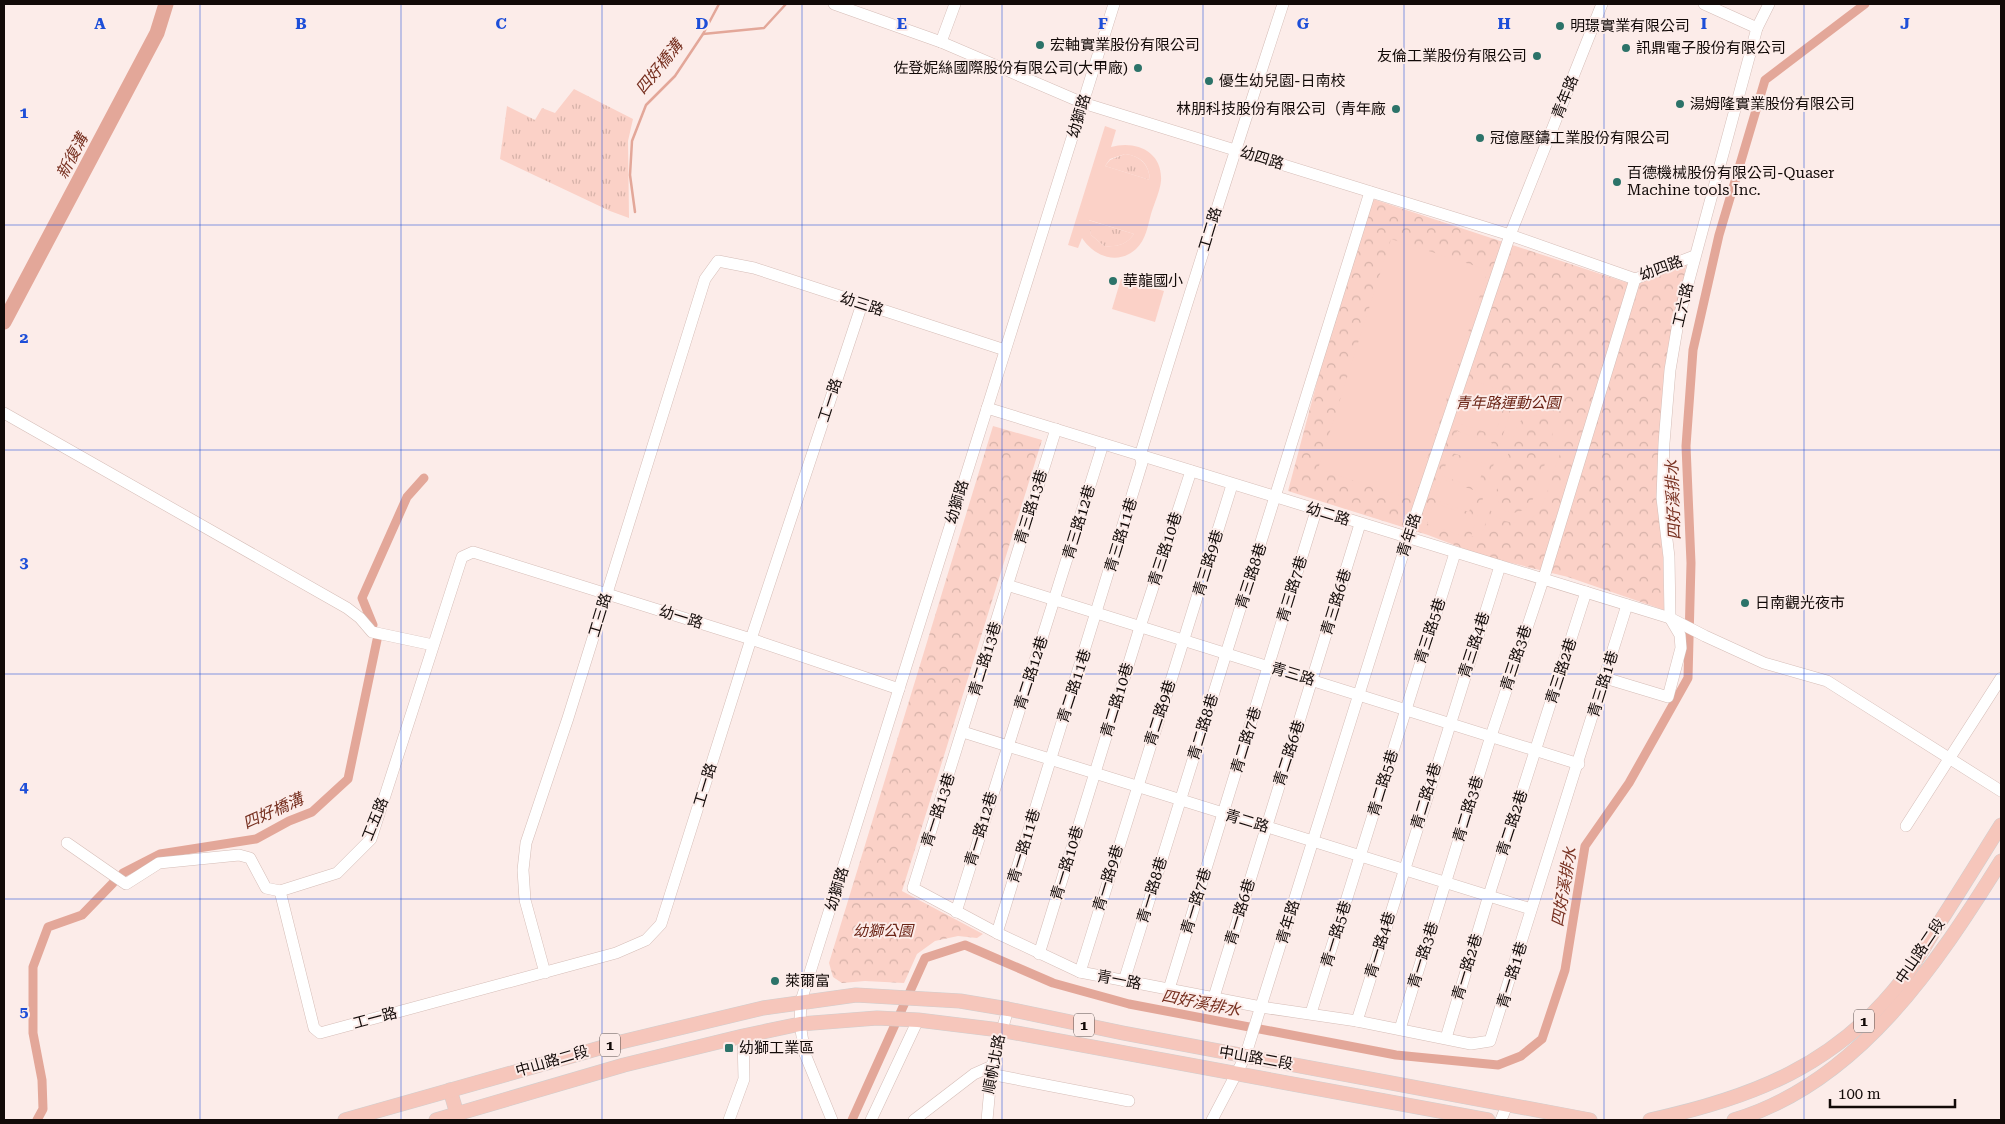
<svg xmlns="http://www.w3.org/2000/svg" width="2005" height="1124" font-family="'Roboto Serif','Noto Sans TC',serif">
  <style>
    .grass { fill: url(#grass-tufts) }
    .park { fill: url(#park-crowns) }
    .pitch { fill: #fbd1c7; fill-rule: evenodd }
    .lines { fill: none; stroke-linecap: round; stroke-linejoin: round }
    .stream { stroke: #e3a799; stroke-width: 2.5 }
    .canal { stroke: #e3a799; stroke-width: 9 }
    .river { stroke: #e3a799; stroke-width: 15 }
    .minor-casing { stroke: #d5bdb7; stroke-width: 12 }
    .major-casing { stroke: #d0cece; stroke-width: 15 }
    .minor { stroke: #fff; stroke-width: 11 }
    .major { stroke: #f6c6bb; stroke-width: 14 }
    .grid { fill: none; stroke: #1d4ed8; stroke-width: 1; stroke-opacity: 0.55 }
    .poi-dot { fill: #2c7369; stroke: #fcece9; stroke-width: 2 }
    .labels { text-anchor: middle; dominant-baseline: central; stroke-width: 4; stroke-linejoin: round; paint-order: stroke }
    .shield { fill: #fcece9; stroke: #584e4c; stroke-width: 1 }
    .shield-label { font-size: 14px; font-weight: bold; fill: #120a08 }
    .poi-label { font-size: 15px; fill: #120a08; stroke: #fcece9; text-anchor: start }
    .street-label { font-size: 15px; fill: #120a08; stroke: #fcece9 }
    .park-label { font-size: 15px; font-style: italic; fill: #6b2416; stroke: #fcece9 }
    .water-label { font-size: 16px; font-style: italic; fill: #773020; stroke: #fcece9 }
    .grid-label { font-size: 16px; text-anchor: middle; font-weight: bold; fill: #1d4ed8; stroke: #fcece9; stroke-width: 4; stroke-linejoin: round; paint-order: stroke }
  </style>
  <defs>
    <pattern id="grass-tufts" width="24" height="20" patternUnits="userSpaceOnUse" patternTransform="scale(1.25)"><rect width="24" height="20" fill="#fbd1c7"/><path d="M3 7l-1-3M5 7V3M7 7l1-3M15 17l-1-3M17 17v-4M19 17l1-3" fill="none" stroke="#d6b2a9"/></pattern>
    <pattern id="park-crowns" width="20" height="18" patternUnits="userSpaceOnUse" patternTransform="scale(1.25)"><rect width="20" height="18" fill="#fbd1c7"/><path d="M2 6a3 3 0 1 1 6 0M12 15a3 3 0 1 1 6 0" fill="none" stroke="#d6b2a9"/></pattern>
  </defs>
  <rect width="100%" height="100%" fill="#fcece9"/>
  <g class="grass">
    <path d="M 574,89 L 633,119 L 628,141 L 629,218 L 610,211 L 500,159 L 507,106 L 535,120 L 542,108 L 555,113 Z"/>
    <path d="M 1125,154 C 1141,156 1149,165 1150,180 L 1105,166 L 1110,160 Z"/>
    <path d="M 1088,220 L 1134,234 C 1126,245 1117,247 1104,246 L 1091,235 Z"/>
  </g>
  <g class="park">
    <path d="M 1373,199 L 1628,283 L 1686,265 L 1679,309 L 1668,347 L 1663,389 L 1657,500 L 1663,555 L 1664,610 L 1568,577 L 1483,556 L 1428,535 L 1288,491 L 1326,348 Z"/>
    <path d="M 993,426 L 1042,440 L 902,891 L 983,934 L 977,938 L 958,936 L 935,941 L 917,954 L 904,983 L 865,981 L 842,983 L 833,977 L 829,963 Z"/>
  </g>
  <g class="pitch">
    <path d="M 1105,126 L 1116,130 L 1111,147 C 1135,140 1163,151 1161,181 C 1160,191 1154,204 1151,214 C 1148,225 1146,240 1136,249 C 1117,266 1094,256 1082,238 L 1078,248 L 1068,245 ZM 1125,154 C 1141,156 1149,164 1150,180 L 1105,166 L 1110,159 ZM 1089,220 L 1134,234 C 1126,245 1117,247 1104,246 L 1091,235 Z"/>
    <path d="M 1391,239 L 1488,270 L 1414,500 L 1318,469 Z"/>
    <path d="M 1121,279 L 1164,291 L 1155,322 L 1112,309 Z"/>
    <path d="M 1468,379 L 1508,392 L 1495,435 L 1454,422 Z"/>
    <path d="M 1515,397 L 1525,399 L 1523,407 C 1541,400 1561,410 1564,430 C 1566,443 1558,458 1554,471 C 1547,490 1543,523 1517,523 C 1506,523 1497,518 1490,510 L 1480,539 L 1471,536 ZM 1537,415 L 1545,418 L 1551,423 L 1553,440 L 1533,499 L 1525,510 L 1513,513 L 1505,511 L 1499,505 L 1496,492 L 1518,424 L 1524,417 Z"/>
    <path d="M 1457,431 L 1492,443 L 1485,464 L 1450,452 Z"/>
    <path d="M 1449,455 L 1484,467 L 1477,488 L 1442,476 Z"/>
    <path d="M 1442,479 L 1476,491 L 1469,512 L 1435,500 Z"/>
    <path d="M 1434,503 L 1469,515 L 1462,536 L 1427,524 Z"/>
  </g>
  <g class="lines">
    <g class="stream">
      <path d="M 703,34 L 764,28 L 786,4"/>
      <path d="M 635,212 L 630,175 L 632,141 L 646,105 L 675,76 L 703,34 L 719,4"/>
    </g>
    <g class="canal">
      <path d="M 373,625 L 362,598 L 407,497 L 424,478"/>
      <path d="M 123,873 L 160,854 L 256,839 L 289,821 L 312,812 L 348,779 L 377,640"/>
      <path d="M 37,1120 L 43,1109 L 42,1080 L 33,1033 L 33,967 L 48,927 L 82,915 L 113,883"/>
      <path d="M 852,1120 L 925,958 L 965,945 L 1053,983 L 1129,1004 L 1396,1055 L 1498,1065 L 1521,1056 L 1542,1039 L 1565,970 L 1585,846 L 1629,783 L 1688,678 L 1691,563 L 1686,446 L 1693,350 L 1719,235 L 1765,80 L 1865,4"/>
    </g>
    <path class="river" d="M 4,322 L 157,33 L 166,4"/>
    <g class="minor-casing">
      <g id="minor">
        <path d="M 834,4 L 941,42 L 1083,103 L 1510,235 L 1635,279 L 1694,256"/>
        <path d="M 1704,4 L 1757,28"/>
        <path d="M 941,42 L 955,4"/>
        <path d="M 862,304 L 751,639 L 661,924 L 646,940 L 616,953 L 320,1033 L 314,1028 L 280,891 L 337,873 L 371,839 L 462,557 L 473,552 L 751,639 L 899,689"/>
        <path d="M 987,408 L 1670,618 L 1705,636 L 1764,663 L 1827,681 L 2001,791"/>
        <path d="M 4,413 L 347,608 L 360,618 L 372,632 L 433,645"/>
        <path d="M 1056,429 L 913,888 L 997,933 L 1080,972 L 1261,1007 L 1357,1021 L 1471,1044 L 1490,1041 L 1627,605"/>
        <path d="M 1007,585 L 1579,764"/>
        <path d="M 1605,678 L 1668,697 L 1681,648 L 1680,635 L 1670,618 L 1669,557 L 1662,498 L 1664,443 L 1670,370 L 1679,317 L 1757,28 L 1769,4"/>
        <path d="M 963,732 L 1531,909"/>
        <path d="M 1906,826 L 2001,678"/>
        <path d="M 67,843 L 126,884 L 159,863 L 239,855 L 250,858 L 266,888 L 280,891"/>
        <path d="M 956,912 L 1103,444"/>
        <path d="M 997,933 L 1142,463 L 1140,456 C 1186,304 1234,154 1283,4"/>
        <path d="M 1039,954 L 1140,627 L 1191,471"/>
        <path d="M 1080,972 L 1232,485"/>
        <path d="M 545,973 L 525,900 L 523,870 L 526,843 L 568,718 L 705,279 L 718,261 L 754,268 L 1005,350"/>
        <path d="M 1124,981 L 1370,192"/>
        <path d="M 1169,989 L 1316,511"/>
        <path d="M 1214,997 L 1360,524"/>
        <path d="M 1311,1013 L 1455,553"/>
        <path d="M 1357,1021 L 1500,566"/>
        <path d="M 1400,1029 L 1491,736 L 1545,574 L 1635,279"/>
        <path d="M 1446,1038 L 1489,895 L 1586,592"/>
        <path d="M 990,1074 L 1129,1101"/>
        <path d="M 729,1120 L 744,1079 L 743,1036"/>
        <path d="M 832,1120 L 805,1054 L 800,1024 L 801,1001 L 1114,4"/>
        <path d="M 871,1120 L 918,1020"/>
        <path d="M 914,1120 L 974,1074 L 992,1066"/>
        <path d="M 987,1120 L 992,1066 L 1008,1009"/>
        <path d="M 1212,1120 L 1245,1057 L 1408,538 L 1510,235 L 1602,4"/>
        <path d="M 1501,1120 L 1507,1105"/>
      </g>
    </g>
    <g class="major-casing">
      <g id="major">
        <path d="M 450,1090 L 457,1114"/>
        <path d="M 345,1120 L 621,1042 L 763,1008 L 856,995 L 960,1001 L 1008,1009 L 1123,1033 L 1590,1120"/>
        <path d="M 436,1120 L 624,1065 L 743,1036 L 800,1024 L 877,1018 L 918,1020 L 1000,1030 L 1488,1120"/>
        <path d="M 1650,1120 C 1752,1098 1837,1065 1903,979 C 1915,963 1925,945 1936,928 C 1958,894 1979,860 2001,825"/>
        <path d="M 1734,1120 C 1858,1083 1936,965 2001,861"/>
      </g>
    </g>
    <use href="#minor" class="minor"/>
    <use href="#major" class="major"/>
  </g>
  <path class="grid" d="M 200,4 L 200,1120M 401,4 L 401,1120M 602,4 L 602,1120M 802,4 L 802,1120M 1002,4 L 1002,1120M 1203,4 L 1203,1120M 1404,4 L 1404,1120M 1604,4 L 1604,1120M 1804,4 L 1804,1120M 4,225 L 2001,225M 4,450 L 2001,450M 4,674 L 2001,674M 4,899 L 2001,899"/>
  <g class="poi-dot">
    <circle cx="1560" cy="26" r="5"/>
    <circle cx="1040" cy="45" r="5"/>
    <circle cx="1626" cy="48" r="5"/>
    <circle cx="1537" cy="56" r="5"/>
    <circle cx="1138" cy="68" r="5"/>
    <circle cx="1209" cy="81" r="5"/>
    <circle cx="1680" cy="104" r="5"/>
    <circle cx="1396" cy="109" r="5"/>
    <circle cx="1480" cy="138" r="5"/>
    <circle cx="1617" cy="182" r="5"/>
    <circle cx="1113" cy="281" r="5"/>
    <circle cx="1745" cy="603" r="5"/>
    <circle cx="775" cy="981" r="5"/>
    <rect x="724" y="1043" width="10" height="10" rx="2.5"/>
  </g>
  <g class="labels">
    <g class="shield">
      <rect x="1854" y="1009.5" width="20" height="23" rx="4"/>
      <rect x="1074" y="1013.5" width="20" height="23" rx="4"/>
      <rect x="600" y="1033.5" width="20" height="23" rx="4"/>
    </g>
    <g class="shield-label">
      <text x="1864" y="1021">1</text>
      <text x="1084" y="1025">1</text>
      <text x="610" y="1045">1</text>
    </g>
    <g class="poi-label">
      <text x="1570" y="26">明璟實業有限公司</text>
      <text x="1050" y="45">宏軸實業股份有限公司</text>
      <text x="1636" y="48">訊鼎電子股份有限公司</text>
      <text x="1527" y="56" text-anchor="end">友倫工業股份有限公司</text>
      <text x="1128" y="68" text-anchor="end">佐登妮絲國際股份有限公司(大甲廠)</text>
      <text x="1219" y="81">優生幼兒園-日南校</text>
      <text x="1690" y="104">湯姆隆實業股份有限公司</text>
      <text x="1386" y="109" text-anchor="end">林朋科技股份有限公司（青年廠</text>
      <text x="1490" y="138">冠億壓鑄工業股份有限公司</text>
      <text x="1627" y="173">百德機械股份有限公司-Quaser<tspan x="1627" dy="17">Machine tools Inc.</tspan></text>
      <text x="1123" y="281">華龍國小</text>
      <text x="1755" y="603">日南觀光夜市</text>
      <text x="785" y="981">萊爾富</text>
      <text x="739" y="1048">幼獅工業區</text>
    </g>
    <g class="street-label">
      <text transform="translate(1565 97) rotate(-68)">青年路</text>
      <text transform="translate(1079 116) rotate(-73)">幼獅路</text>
      <text transform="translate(1262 158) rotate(17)">幼四路</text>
      <text transform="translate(1210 229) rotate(-73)">工二路</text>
      <text transform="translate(1661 268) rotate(-20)">幼四路</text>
      <text transform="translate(862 304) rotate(18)">幼三路</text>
      <text transform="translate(1683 305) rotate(-77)">工六路</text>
      <text transform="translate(830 400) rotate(-72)">工一路</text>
      <text transform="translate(957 502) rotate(-73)">幼獅路</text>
      <text transform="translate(1031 507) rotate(-73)">青三路13巷</text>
      <text transform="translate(1328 514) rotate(17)">幼二路</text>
      <text transform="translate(1079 522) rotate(-73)">青三路12巷</text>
      <text transform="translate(1121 535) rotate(-73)">青三路11巷</text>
      <text transform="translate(1409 535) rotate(-72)">青年路</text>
      <text transform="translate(1165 549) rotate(-72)">青三路10巷</text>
      <text transform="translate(1208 563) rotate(-73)">青三路9巷</text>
      <text transform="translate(1251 576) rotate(-72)">青三路8巷</text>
      <text transform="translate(1292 589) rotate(-73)">青三路7巷</text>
      <text transform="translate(1336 602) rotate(-73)">青三路6巷</text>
      <text transform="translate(600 615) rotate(-73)">工三路</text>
      <text transform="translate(681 617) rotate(17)">幼一路</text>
      <text transform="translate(1430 631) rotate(-72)">青三路5巷</text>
      <text transform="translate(1474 645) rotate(-72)">青三路4巷</text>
      <text transform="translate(1516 658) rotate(-72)">青三路3巷</text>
      <text transform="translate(985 659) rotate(-73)">青二路13巷</text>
      <text transform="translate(1561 671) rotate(-72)">青三路2巷</text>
      <text transform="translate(1031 673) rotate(-72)">青二路12巷</text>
      <text transform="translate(1293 674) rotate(17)">青三路</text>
      <text transform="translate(1603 684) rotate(-73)">青三路1巷</text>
      <text transform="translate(1074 686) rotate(-72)">青二路11巷</text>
      <text transform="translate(1117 700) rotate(-73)">青二路10巷</text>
      <text transform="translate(1160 713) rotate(-72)">青二路9巷</text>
      <text transform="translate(1203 727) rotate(-73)">青二路8巷</text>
      <text transform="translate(1246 740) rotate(-73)">青二路7巷</text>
      <text transform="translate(1289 753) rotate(-72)">青二路6巷</text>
      <text transform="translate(1383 783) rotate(-73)">青二路5巷</text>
      <text transform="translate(705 785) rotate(-73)">工一路</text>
      <text transform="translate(1426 796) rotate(-73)">青二路4巷</text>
      <text transform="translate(1468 809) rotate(-73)">青二路3巷</text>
      <text transform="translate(938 810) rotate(-72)">青一路13巷</text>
      <text transform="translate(375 819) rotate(-68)">工五路</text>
      <text transform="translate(1247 821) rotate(17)">青二路</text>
      <text transform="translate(1512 823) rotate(-72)">青二路2巷</text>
      <text transform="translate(981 829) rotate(-73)">青一路12巷</text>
      <text transform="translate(1024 846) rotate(-73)">青一路11巷</text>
      <text transform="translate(1067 863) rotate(-73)">青一路10巷</text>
      <text transform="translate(1108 878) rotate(-73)">青一路9巷</text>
      <text transform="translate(837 889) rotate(-73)">幼獅路</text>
      <text transform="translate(1152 890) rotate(-73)">青一路8巷</text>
      <text transform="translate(1196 901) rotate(-73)">青一路7巷</text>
      <text transform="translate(1240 912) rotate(-73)">青一路6巷</text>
      <text transform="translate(1288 922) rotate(-73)">青年路</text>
      <text transform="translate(1336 934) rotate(-73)">青一路5巷</text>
      <text transform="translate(1380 945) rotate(-73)">青一路4巷</text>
      <text transform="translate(1920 951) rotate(-56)">中山路二段</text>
      <text transform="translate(1423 955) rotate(-73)">青一路3巷</text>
      <text transform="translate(1467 967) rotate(-73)">青一路2巷</text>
      <text transform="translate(1512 975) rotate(-73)">青一路1巷</text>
      <text transform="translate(1119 980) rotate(11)">青一路</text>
      <text transform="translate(375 1018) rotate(-15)">工一路</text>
      <text transform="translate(1256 1058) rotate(10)">中山路二段</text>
      <text transform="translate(552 1061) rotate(-16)">中山路二段</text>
      <text transform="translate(994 1064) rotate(-79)">順帆北路</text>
    </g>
    <g class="park-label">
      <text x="1508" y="403">青年路運動公園</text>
      <text x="883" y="931">幼獅公園</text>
    </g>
    <g class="water-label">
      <text transform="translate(659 67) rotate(-51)">四好橋溝</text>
      <text transform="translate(72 156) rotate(-62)">新復溝</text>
      <text transform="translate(1673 500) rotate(-92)">四好溪排水</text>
      <text transform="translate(273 811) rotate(-24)">四好橋溝</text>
      <text transform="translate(1564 887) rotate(-80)">四好溪排水</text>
      <text transform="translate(1201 1003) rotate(11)">四好溪排水</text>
    </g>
  </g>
  <g class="grid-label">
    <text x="100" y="29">A</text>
    <text x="301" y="29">B</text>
    <text x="501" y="29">C</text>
    <text x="702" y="29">D</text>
    <text x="902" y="29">E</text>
    <text x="1103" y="29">F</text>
    <text x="1303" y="29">G</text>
    <text x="1504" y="29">H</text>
    <text x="1704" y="29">I</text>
    <text x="1905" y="29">J</text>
    <text x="24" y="118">1</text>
    <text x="24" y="343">2</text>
    <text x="24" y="568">3</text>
    <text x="24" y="792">4</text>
    <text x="24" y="1017">5</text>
  </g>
  <rect width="2005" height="1124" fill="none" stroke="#120a08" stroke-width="10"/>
  <path d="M1830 1099v8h125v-8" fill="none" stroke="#120a08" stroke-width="2.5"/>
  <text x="1838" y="1099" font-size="15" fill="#120a08" stroke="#fcece9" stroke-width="4" paint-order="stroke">100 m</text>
</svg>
